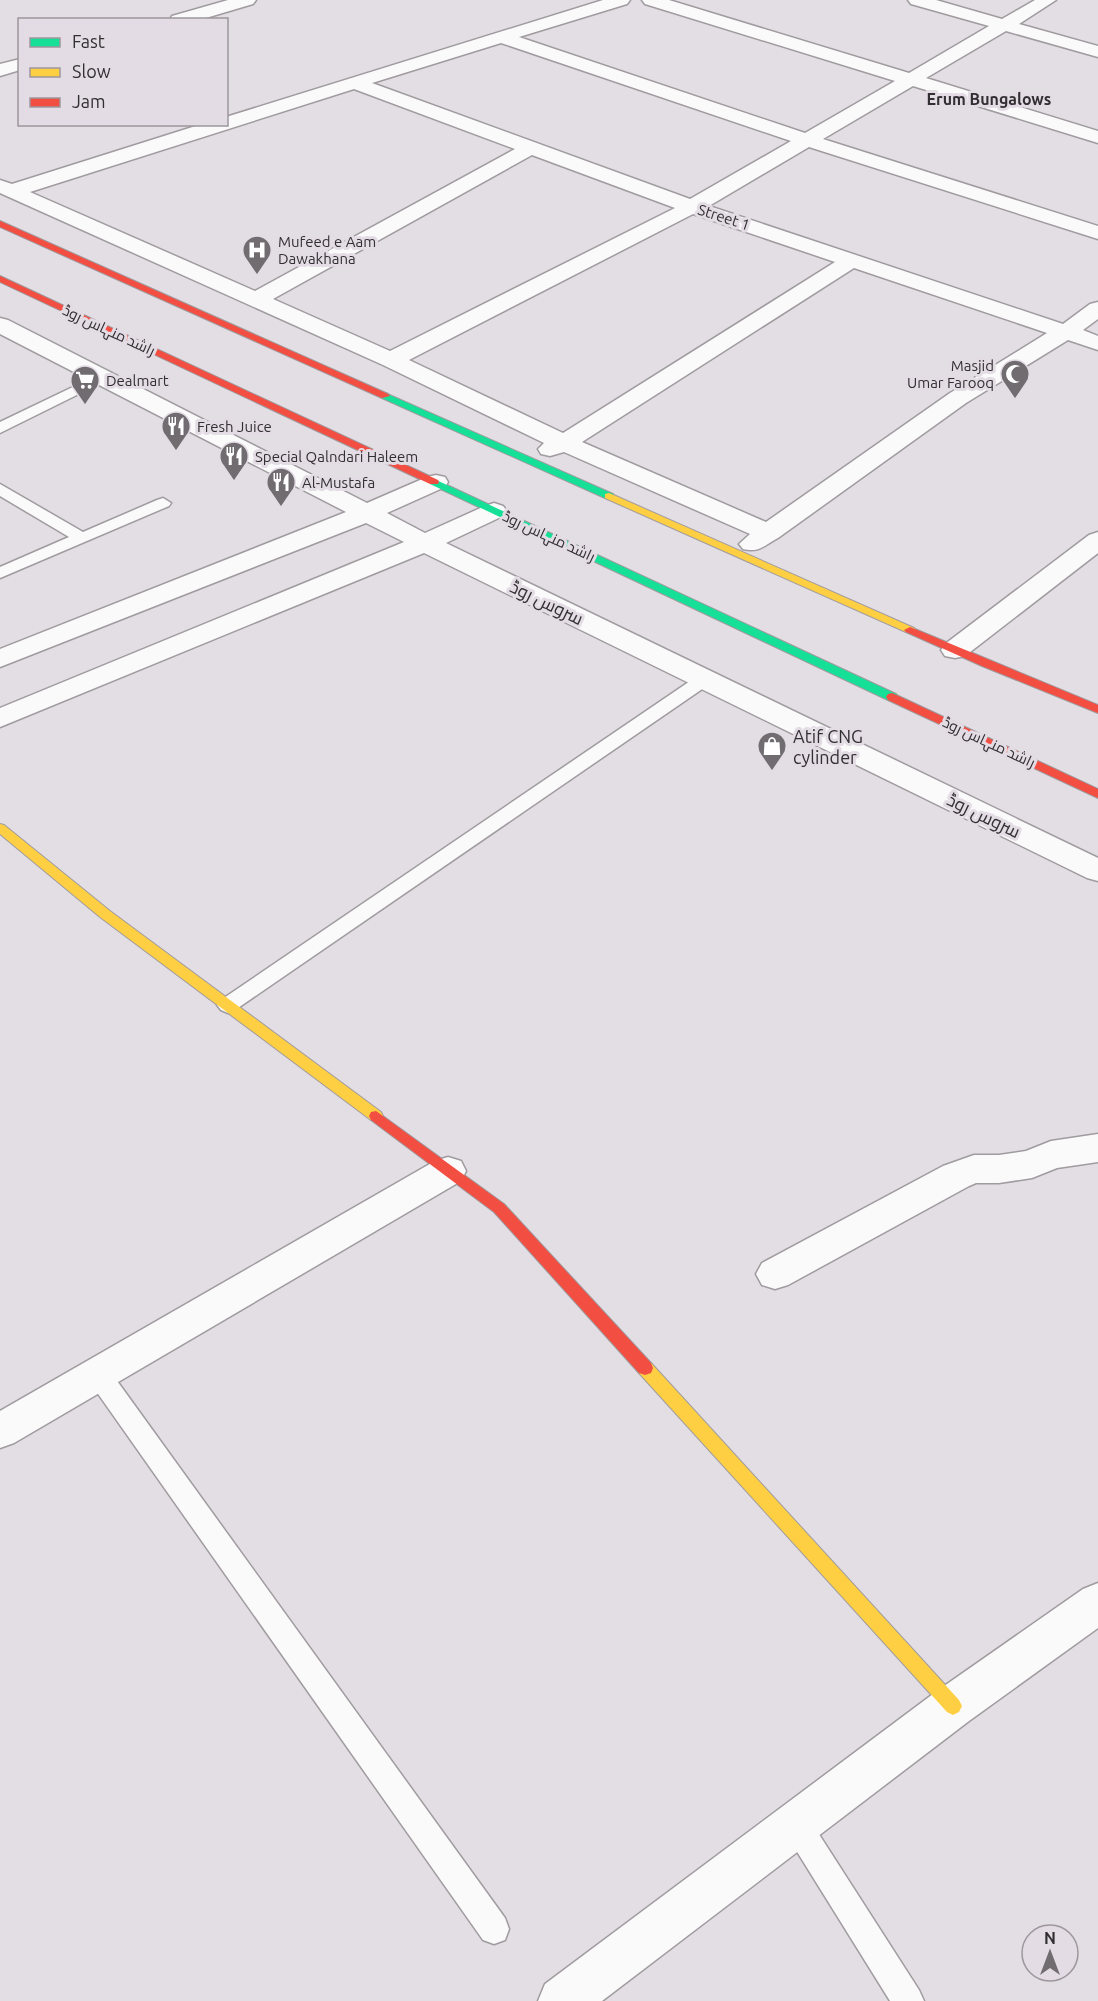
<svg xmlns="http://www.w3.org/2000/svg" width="1098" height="2001" font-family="Ubuntu,Cairo,sans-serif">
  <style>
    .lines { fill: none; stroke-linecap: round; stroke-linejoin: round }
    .lane-casing { stroke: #9f9b9f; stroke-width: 3 }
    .street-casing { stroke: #9f9b9f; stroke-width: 3 }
    .fast-casing { stroke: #9f9b9f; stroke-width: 2 }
    .slow-casing { stroke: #9f9b9f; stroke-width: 2 }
    .jam-casing { stroke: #9f9b9f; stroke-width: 2 }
    .lane { fill: #fbfafb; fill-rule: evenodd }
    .street { fill: #fbfafb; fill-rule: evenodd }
    .fast { fill: #16e098; fill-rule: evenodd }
    .slow { fill: #ffcf43; fill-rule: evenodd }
    .jam { fill: #f24e42; fill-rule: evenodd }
    .labels { text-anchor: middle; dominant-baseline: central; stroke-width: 6; stroke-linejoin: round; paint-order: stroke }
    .far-street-label { font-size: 15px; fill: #322f32; stroke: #e4dce5 }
    .far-poi-label { font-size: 15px; fill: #322f32; stroke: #e4dce5; text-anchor: start }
    .far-neighbourhood-label { font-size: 16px; font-weight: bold; fill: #322f32; stroke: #e4dce5 }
    .street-label { font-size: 18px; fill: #322f32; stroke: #e4dce5 }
    .poi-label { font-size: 18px; fill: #322f32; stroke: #e4dce5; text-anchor: start }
  </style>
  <rect width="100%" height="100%" fill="#e3dee3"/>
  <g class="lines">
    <g class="lane-casing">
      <g id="lane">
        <path d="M 102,373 L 107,374 L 109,377 L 107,380 L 0,433 L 0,422 Z"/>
        <path d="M 0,484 L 83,532 L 157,500 L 163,498 L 171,503 L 169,506 L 0,578 L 0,567 L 69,537 L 0,496 Z"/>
        <path d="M 705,674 L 711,675 L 714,679 L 711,683 L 235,1010 L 228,1013 L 221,1010 L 217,1005 L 221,1000 L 699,675 Z"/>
        <path d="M 98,1364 L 107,1367 L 505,1918 L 509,1929 L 505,1940 L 494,1944 L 483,1940 L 89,1381 L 86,1374 L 89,1367 Z"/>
        <path d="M 796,1809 L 806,1814 L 919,1990 L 924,2001 L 890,2001 L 786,1834 L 781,1824 L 786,1814 Z"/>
      </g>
    </g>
    <g class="street-casing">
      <g id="street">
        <path d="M 228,0 L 256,0 L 253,4 L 199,20 L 170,20 L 172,16 Z"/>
        <path d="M 603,0 L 630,0 L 627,4 L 519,37 L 805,133 L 895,81 L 645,4 L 642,0 L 669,0 L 909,73 L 989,26 L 911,4 L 908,0 L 936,0 L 1002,19 L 1035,0 L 1056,0 L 1019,24 L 1098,46 L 1098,57 L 1006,31 L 926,78 L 1098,131 L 1098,143 L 913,86 L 823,139 L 1098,226 L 1098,239 L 809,147 L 709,206 L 1063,324 L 1090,304 L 1098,302 L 1098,319 L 1083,330 L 1098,336 L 1098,350 L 1068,340 L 966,403 L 778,538 C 765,545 759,553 743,549 L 739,544 L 750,534 L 564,452 L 550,456 L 541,454 L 538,449 L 544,443 L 383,365 L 0,193 L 0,180 L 12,184 L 202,124 L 226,124 L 226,117 ZM 501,43 L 791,141 L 690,199 L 372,83 ZM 354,89 L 515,149 L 255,291 L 30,192 ZM 532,155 L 675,208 L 390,351 L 273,299 ZM 693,214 L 835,262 L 563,433 L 409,360 ZM 854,268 L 1047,333 L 950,393 L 766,522 L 582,442 Z"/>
        <path d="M 20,59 L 20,70 L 0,76 L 0,64 Z"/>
        <path d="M 0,318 L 8,320 L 367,503 L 427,477 L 436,475 L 445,477 L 448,482 L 445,487 L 387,513 L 425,533 L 485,506 L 494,503 L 503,506 L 507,511 L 503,516 L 446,543 L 1098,858 L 1098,881 L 1087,878 L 424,553 L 0,727 L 0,708 L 404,542 L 366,523 L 0,667 L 0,649 L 346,512 L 0,334 Z"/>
        <path d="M 1098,532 L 1098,553 L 965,656 L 955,658 L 945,656 L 941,650 L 945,644 L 1089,535 Z"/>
        <path d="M 1098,1134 L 1098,1162 L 1057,1168 L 1032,1178 L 999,1183 L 976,1183 L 969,1186 L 788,1285 L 775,1289 L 762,1285 L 756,1274 L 762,1263 L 943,1166 L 974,1155 L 999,1155 L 1026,1151 L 1051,1141 Z"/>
        <path d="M 448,1157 L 461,1161 L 466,1171 L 461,1181 L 14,1443 L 0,1448 L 0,1411 L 435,1161 Z"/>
        <path d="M 1098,1583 L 1098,1628 L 969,1721 L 602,2001 L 538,2001 L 545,1984 L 937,1691 L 1083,1589 Z"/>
      </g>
    </g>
    <g class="fast-casing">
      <g id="fast">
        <path d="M 385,393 L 613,494 L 614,496 L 613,498 L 605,498 L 382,398 L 382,394 Z"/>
        <path d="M 434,479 L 896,694 L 898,697 L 892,701 L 888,700 L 430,484 L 430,480 Z"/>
      </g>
    </g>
    <g class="slow-casing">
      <g id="slow">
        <path d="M 609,493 L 914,628 L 916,630 L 914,632 L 906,632 L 605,498 L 605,494 Z"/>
        <path d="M 0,824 L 4,825 L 110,911 L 381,1112 L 383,1116 L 381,1120 L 371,1120 L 100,917 L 0,834 Z"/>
        <path d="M 645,1361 L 651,1363 L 959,1700 L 962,1706 L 959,1712 L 953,1715 L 947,1712 L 639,1373 L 637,1368 L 639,1363 Z"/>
      </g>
    </g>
    <g class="jam-casing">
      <g id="jam">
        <path d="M 0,221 L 388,394 L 390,396 L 382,398 L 0,227 Z"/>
        <path d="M 0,276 L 438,480 L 439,482 L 438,484 L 430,484 L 0,282 Z"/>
        <path d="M 910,627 L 1098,705 L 1098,713 L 982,666 L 906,632 L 904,630 Z"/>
        <path d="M 892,693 L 1098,789 L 1098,798 L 888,700 L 886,697 L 888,694 Z"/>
        <path d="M 376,1111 L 504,1204 L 651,1363 L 653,1368 L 651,1373 L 645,1375 L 639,1373 L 494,1212 L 371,1120 L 369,1116 L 371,1112 Z"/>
      </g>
    </g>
    <use href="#lane" class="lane"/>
    <use href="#street" class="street"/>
    <use href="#fast" class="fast"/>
    <use href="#slow" class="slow"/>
    <use href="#jam" class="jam"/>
  </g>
  <defs>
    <g id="hospital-pin" transform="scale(1.5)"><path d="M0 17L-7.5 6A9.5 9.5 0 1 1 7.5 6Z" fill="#706c70" stroke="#e4dce5"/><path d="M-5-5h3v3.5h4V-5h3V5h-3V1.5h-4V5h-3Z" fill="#fff"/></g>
    <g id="mosque-pin" transform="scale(1.5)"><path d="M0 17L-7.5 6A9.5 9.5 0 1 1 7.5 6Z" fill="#706c70" stroke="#e4dce5"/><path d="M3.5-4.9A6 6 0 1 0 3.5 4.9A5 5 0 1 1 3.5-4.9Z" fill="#fff"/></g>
    <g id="supermarket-pin" transform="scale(1.5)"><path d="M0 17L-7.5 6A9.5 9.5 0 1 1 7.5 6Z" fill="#706c70" stroke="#e4dce5"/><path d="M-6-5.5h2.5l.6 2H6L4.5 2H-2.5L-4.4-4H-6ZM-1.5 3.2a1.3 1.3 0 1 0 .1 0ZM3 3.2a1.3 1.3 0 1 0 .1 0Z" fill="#fff"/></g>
    <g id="restaurant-pin" transform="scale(1.5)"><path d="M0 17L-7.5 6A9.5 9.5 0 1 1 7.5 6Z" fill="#706c70" stroke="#e4dce5"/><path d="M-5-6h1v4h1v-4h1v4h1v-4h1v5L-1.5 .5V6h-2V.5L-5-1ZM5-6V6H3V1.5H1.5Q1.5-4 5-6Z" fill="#fff"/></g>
    <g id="shop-pin" transform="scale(1.5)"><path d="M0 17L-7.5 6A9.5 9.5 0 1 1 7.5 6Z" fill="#706c70" stroke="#e4dce5"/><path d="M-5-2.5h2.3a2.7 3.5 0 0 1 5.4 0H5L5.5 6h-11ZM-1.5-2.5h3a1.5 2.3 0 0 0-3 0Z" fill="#fff"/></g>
  </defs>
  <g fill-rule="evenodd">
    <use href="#hospital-pin" x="257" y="250"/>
    <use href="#mosque-pin" x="1015" y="374"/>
    <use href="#supermarket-pin" x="85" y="380"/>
    <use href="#restaurant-pin" x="176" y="426"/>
    <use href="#restaurant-pin" x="234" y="456"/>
    <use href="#restaurant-pin" x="281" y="482"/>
    <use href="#shop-pin" x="772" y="746"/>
  </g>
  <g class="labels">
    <g class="far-street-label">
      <text transform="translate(724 217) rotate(18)">Street 1</text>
      <text transform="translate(109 330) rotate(25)">راشد منہاس روڈ</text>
      <text transform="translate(549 536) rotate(25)">راشد منہاس روڈ</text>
      <text transform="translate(989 742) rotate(25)">راشد منہاس روڈ</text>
    </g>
    <g class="far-poi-label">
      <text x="278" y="241">Mufeed e Aam<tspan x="278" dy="17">Dawakhana</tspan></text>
      <text x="994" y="365" text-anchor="end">Masjid<tspan x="994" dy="17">Umar Farooq</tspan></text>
      <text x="106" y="380">Dealmart</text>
      <text x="197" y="426">Fresh Juice</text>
      <text x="255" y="456">Special Qalndari Haleem</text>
      <text x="302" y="482">Al-Mustafa</text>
    </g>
    <g class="far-neighbourhood-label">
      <text x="989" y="99">Erum Bungalows</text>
    </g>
    <g class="street-label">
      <text transform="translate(547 602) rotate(26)">سروس روڈ</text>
      <text transform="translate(984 815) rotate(26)">سروس روڈ</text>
    </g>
    <g class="poi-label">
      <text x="793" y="736">Atif CNG<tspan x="793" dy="21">cylinder</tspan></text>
    </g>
  </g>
  <rect x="18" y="18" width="210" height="108" fill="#e4dce5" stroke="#9d979d" stroke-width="1.5"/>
  <rect x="30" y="38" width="30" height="9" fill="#16e098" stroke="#9d979d" stroke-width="1.5"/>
  <text x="72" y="48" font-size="18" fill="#322f32">Fast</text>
  <rect x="30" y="68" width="30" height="9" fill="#ffcf43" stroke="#9d979d" stroke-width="1.5"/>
  <text x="72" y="78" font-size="18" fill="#322f32">Slow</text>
  <rect x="30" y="98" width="30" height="9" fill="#f24e42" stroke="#9d979d" stroke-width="1.5"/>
  <text x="72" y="108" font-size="18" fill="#322f32">Jam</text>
  <g transform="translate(1050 1953)"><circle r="28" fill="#e4dce5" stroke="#9d979d" stroke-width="1.5"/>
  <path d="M0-4.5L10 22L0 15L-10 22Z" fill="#706c70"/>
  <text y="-9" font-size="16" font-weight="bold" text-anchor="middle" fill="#322f32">N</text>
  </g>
</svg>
